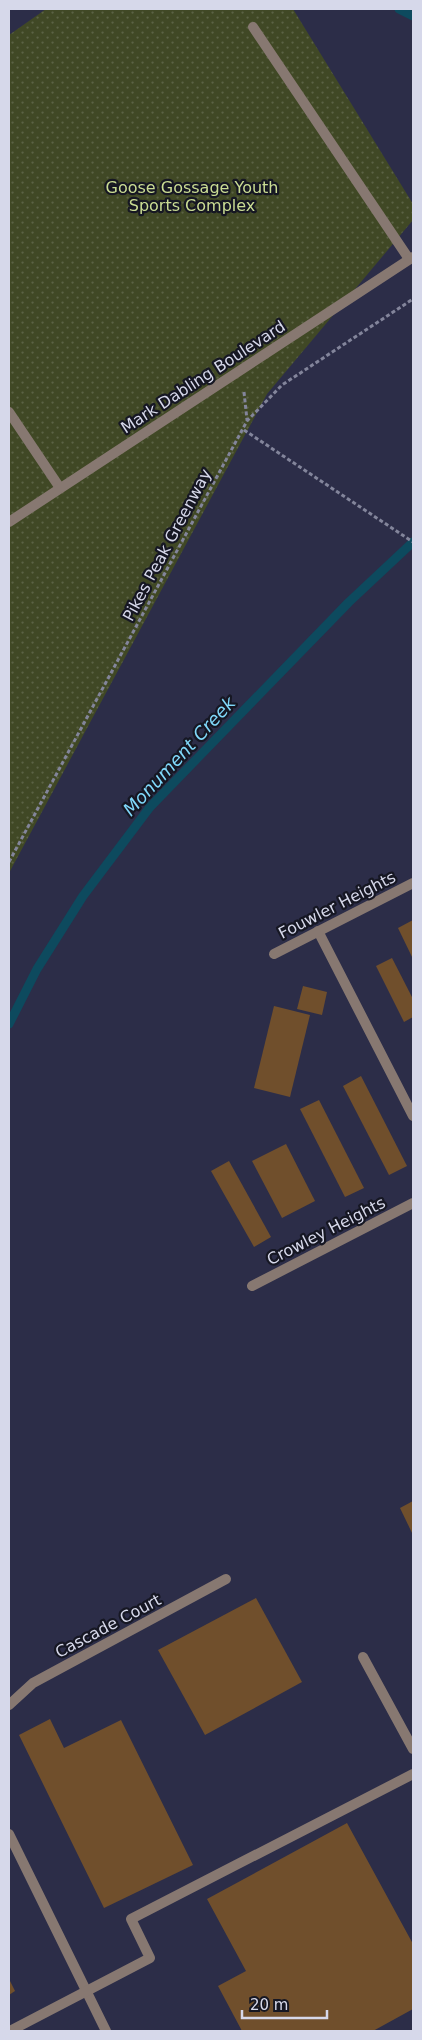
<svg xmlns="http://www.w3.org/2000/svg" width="422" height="2040" font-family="'DejaVu Sans',sans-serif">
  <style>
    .park { fill: url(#park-dots) }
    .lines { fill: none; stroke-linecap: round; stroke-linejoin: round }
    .stream { stroke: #0d4a5e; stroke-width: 9 }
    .building { fill: #704f2c }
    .path { stroke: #83859b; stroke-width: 3; stroke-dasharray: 4 2.5; stroke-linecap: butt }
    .service { stroke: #877871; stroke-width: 10 }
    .minor { stroke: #877871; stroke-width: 10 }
    .tertiary { stroke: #877871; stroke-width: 10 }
    .labels { text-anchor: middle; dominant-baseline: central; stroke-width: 4.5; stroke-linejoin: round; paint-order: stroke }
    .park-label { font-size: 16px; fill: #cadc93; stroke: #161723 }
    .street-label { font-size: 16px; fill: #d6d8ea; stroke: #161723 }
    .water-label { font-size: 18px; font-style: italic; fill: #80d8fa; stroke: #161723 }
  </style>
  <defs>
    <pattern id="park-dots" width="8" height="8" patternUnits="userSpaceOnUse" patternTransform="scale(1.25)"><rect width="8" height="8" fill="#404825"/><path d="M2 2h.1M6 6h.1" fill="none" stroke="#5b6245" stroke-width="1.8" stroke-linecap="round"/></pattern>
  </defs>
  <rect width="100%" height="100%" fill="#2c2d48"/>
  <path class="park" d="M 46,9 L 293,9 L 413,204 L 413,220 L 267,394 L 9,873 L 9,35 Z"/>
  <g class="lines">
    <g class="stream">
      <path d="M 399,9 L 413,16"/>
      <path d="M 9,1024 L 37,969 L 83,896 L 150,807 L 349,602 L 413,542"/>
    </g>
  </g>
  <g class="building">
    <path d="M 413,920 L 413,959 L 398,928 Z"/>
    <path d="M 392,958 L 413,999 L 413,1017 L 404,1022 L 376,966 Z"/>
    <path d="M 303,986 L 327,992 L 322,1015 L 297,1009 Z"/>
    <path d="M 274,1006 L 310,1015 L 290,1097 L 254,1088 Z"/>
    <path d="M 361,1076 L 407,1166 L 389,1175 L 343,1086 Z"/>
    <path d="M 319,1100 L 364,1188 L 345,1197 L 300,1109 Z"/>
    <path d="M 286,1144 L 315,1201 L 282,1218 L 252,1161 Z"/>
    <path d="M 229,1161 L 271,1237 L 254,1247 L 211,1171 Z"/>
    <path d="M 413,1501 L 413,1535 L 400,1508 Z"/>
    <path d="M 256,1598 L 302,1682 L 205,1735 L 158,1650 Z"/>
    <path d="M 50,1719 L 64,1748 L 121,1720 L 193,1865 L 104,1908 L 19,1735 Z"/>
    <path d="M 347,1823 L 413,1944 L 413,2009 L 373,2031 L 242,2031 L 218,1986 L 246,1971 L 207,1899 Z"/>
    <path d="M 9,1979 L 15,1991 L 9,1995 Z"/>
  </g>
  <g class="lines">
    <g class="path">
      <path d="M 244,392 L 247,420"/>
      <path d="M 244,430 L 413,542"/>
      <path d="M 9,862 L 247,421 L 282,385 L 413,299"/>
    </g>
    <g class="service">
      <path d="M 253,27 L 409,259"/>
      <path d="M 9,412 L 60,488"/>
      <path d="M 318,931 L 413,1116"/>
      <path d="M 9,1705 L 33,1683 L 226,1579"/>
      <path d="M 9,1834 L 106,2031"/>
      <path d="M 10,2031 L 150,1958 L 131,1919 L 413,1774"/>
    </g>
    <g class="minor">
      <path d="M 274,954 L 413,883"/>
      <path d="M 252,1286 L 413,1203"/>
      <path d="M 363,1657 L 413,1749"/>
    </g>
    <path class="tertiary" d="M 9,522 L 413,257"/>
  </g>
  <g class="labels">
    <g class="park-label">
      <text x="192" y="187">Goose Gossage Youth<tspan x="192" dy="18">Sports Complex</tspan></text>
    </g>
    <g class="street-label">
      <text transform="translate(203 377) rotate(-33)">Mark Dabling Boulevard</text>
      <text transform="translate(167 545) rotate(-62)">Pikes Peak Greenway</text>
      <text transform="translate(337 905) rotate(-27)">Fouwler Heights</text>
      <text transform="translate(326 1231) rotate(-27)">Crowley Heights</text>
      <text transform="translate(108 1626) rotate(-28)">Cascade Court</text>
    </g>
    <g class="water-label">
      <text transform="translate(179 756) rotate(-47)">Monument Creek</text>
    </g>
  </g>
  <rect width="422" height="2040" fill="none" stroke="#d6d8ea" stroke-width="20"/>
  <path d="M242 2010v8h85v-8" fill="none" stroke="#d6d8ea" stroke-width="2.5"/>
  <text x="250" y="2010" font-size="15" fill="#d6d8ea" stroke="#161723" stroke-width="4" paint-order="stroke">20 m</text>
</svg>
